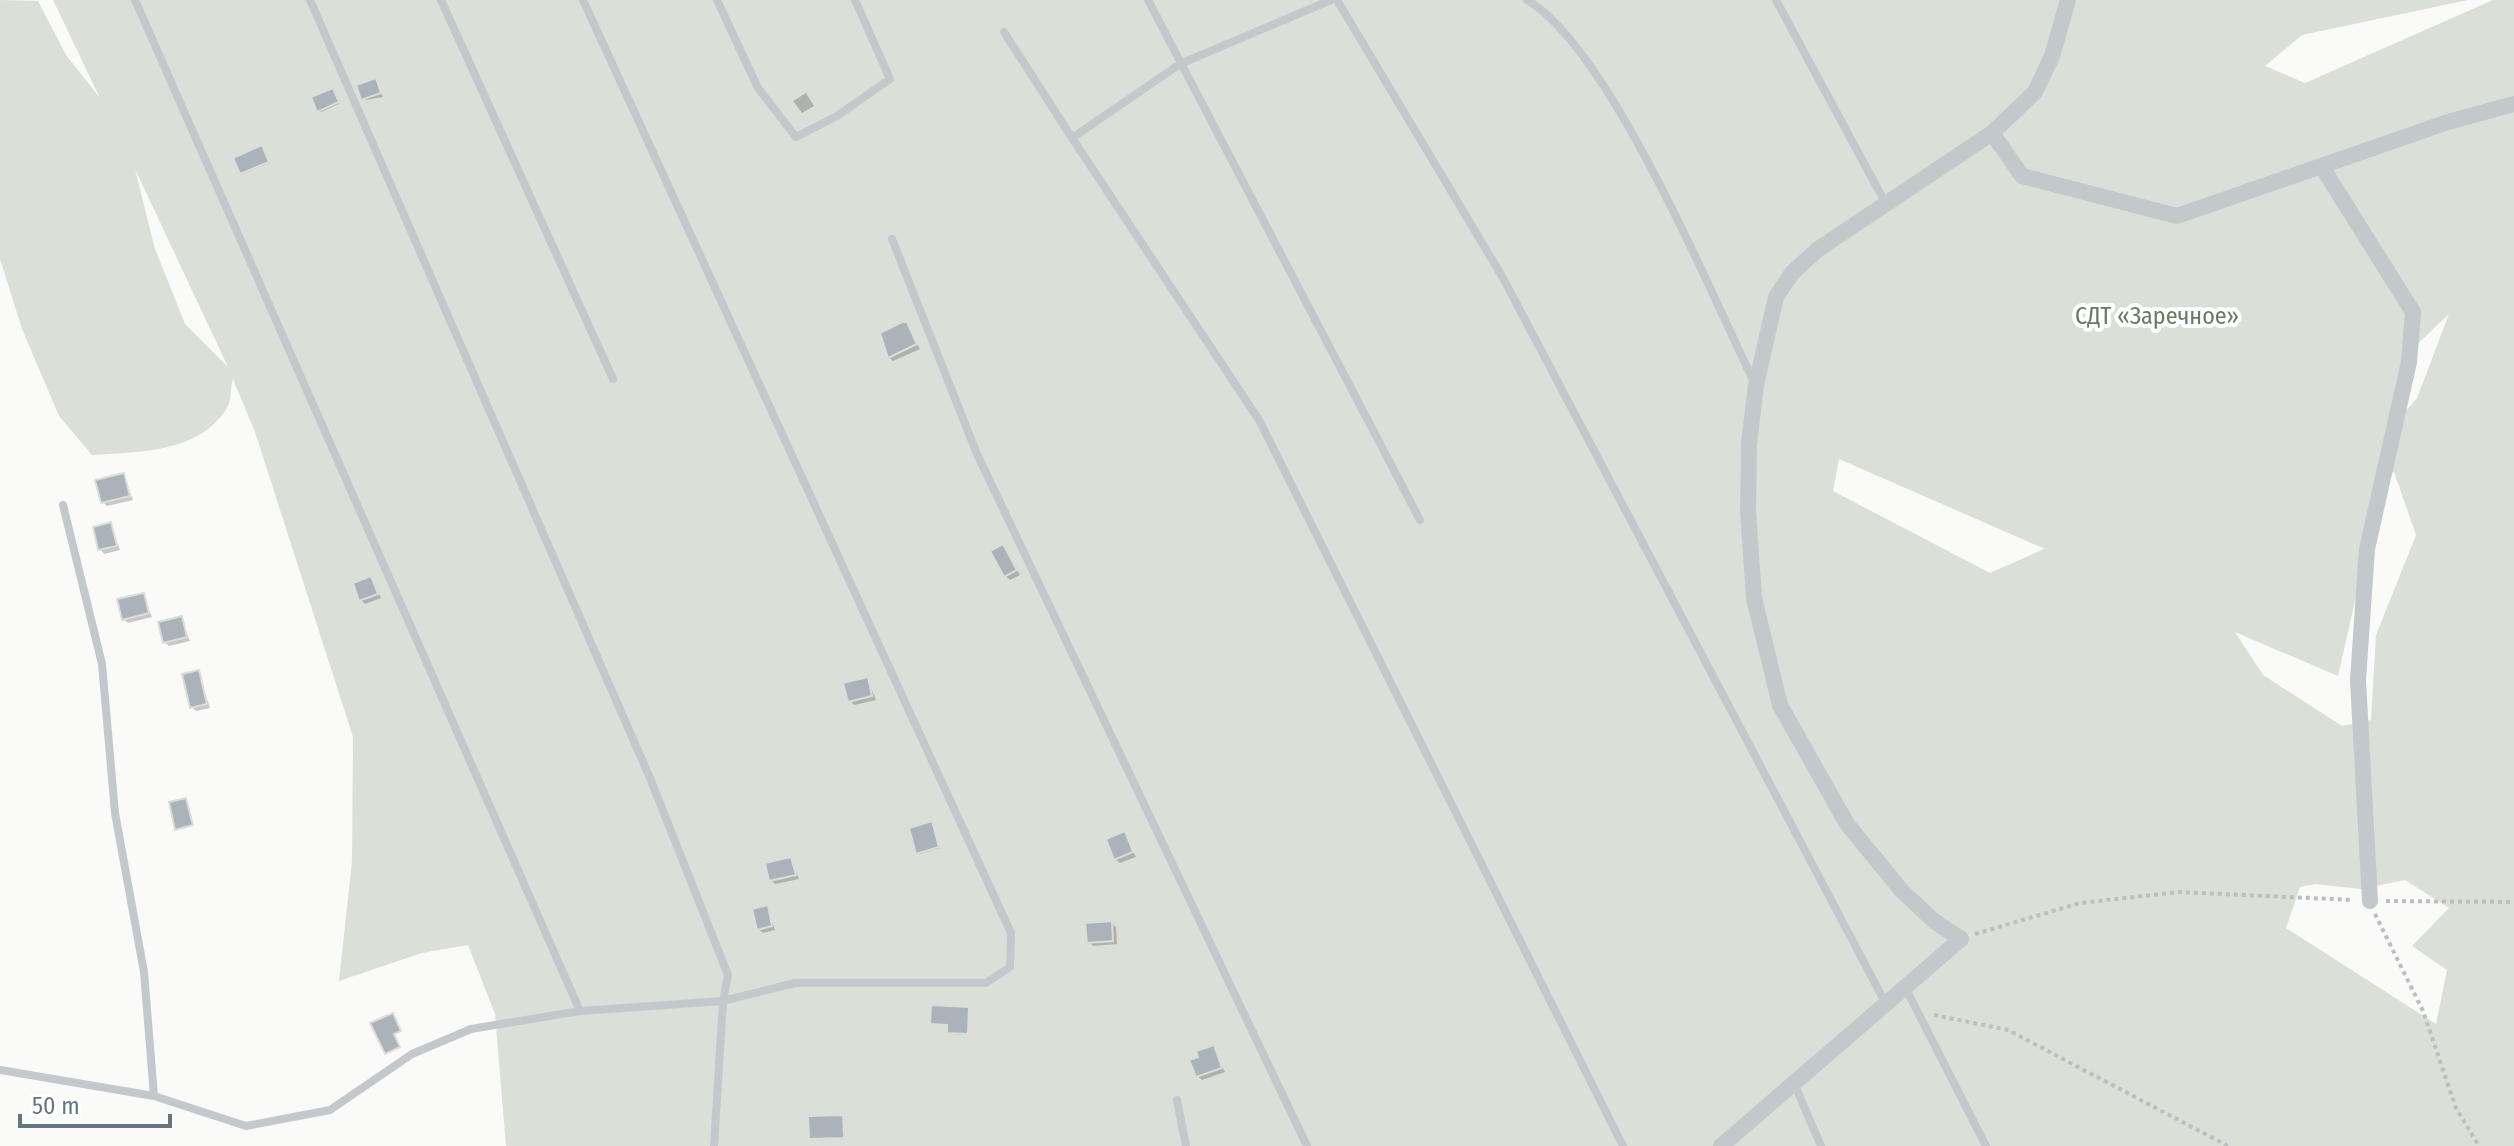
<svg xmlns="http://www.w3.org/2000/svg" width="2514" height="1146" font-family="'Fira Sans Condensed',sans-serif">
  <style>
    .green { fill: #dadfd7; fill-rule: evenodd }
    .shadow { fill: #0003 }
    .building { fill: #aab3b9; stroke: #dcdcda; stroke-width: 2 }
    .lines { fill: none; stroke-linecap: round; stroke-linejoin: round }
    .path { stroke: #bbbfc2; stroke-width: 4; stroke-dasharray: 4 4; stroke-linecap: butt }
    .service { stroke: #c3c8cc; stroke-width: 8 }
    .minor { stroke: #c3c8cc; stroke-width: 16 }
    .labels { text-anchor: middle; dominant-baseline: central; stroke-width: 8; stroke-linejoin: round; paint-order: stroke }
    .park-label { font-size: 24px; fill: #687a64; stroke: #fff }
  </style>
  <rect width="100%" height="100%" fill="#fafaf8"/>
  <path class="green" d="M 0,0 L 38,1 L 66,55 L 100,98 L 53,0 L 2468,0 L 2302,35 L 2265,66 L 2305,83 L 2493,0 L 2514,0 L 2514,1146 L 506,1146 L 495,1014 L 468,945 L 422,953 L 339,981 L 352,861 L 353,737 L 255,432 L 233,379 C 230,386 232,401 227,408 C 199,453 139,452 92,455 L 59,416 L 22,329 L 0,259 ZM 135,169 L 228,367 L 185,324 L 155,249 ZM 2449,314 L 2417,398 L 2396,422 L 2412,349 ZM 1839,459 L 2045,549 L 2044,549 L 1990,573 L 1833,491 ZM 2394,472 L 2416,535 L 2376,635 L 2371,720 L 2342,726 L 2263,675 L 2235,632 L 2338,676 L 2383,477 ZM 2405,880 L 2449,908 L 2412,946 L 2447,970 L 2436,1024 L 2286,928 L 2300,887 L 2315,884 L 2361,889 Z"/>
  <g class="shadow">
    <path d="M 375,80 L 383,97 L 366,100 L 362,96 Z"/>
    <path d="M 334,92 L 339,104 L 321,112 L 319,111 Z"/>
    <path d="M 806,93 L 814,106 L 802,113 L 793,101 Z"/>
    <path d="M 263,149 L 269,163 L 243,174 L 242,173 Z"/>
    <path d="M 906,324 L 920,349 L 893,361 L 889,357 Z"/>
    <path d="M 123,475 L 133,500 L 107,506 L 103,502 Z"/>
    <path d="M 111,525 L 120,550 L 104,554 L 100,549 Z"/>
    <path d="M 1003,546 L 1020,575 L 1010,580 L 1005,576 Z"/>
    <path d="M 371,578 L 381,598 L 365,604 L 361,600 Z"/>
    <path d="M 143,595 L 152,617 L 128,623 L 123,619 Z"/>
    <path d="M 181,619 L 190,641 L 169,646 L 164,642 Z"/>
    <path d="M 198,673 L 210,708 L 196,711 L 192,707 Z"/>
    <path d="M 867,679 L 876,700 L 854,705 L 850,701 Z"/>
    <path d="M 933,825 L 940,848 L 920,854 L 918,853 Z"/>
    <path d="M 1125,834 L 1136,857 L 1120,863 L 1115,859 Z"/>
    <path d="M 791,859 L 799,879 L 775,884 L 771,880 Z"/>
    <path d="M 767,908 L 775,930 L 763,933 L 758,929 Z"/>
    <path d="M 1111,923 L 1116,927 L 1117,944 L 1093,946 L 1089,942 Z"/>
    <path d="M 968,1009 L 968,1035 L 950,1034 L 949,1025 L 932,1023 Z"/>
    <path d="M 1213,1047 L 1225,1072 L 1202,1080 L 1197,1076 L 1201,1058 Z"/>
    <path d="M 842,1117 L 845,1139 L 811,1138 Z"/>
  </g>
  <g class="building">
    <path d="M 376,78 L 381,93 L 361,100 L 356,85 Z"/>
    <path d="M 333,88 L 339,102 L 317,112 L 311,97 Z"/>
    <path d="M 262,145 L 269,162 L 240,174 L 233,158 Z"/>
    <path d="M 902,322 L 907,322 L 917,344 L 888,358 L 880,333 Z"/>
    <path d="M 124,473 L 130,496 L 101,503 L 95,480 Z"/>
    <path d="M 111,522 L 117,546 L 98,550 L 93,527 Z"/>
    <path d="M 1003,544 L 1017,570 L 1004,577 L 990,551 Z"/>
    <path d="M 371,576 L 378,594 L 359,601 L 353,583 Z"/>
    <path d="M 144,593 L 149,613 L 122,620 L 117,599 Z"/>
    <path d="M 182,616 L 187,637 L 163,643 L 158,622 Z"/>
    <path d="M 199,670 L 207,704 L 190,708 L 182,674 Z"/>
    <path d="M 868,677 L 872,696 L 848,702 L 843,683 Z"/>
    <path d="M 186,798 L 193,825 L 175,830 L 169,802 Z"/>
    <path d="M 932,821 L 939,847 L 916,854 L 909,828 Z"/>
    <path d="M 1125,831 L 1133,852 L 1114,860 L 1106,839 Z"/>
    <path d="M 791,857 L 796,875 L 769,881 L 765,863 Z"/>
    <path d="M 768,905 L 772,926 L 757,930 L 752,909 Z"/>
    <path d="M 1112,921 L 1113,941 L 1087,943 L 1085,923 Z"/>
    <path d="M 931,1005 L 969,1007 L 968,1034 L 947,1033 L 947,1025 L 930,1024 Z"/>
    <path d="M 393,1013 L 401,1031 L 394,1034 L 400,1047 L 385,1054 L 370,1023 Z"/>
    <path d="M 1214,1045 L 1222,1068 L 1196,1077 L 1189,1060 L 1198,1057 L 1196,1051 Z"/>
    <path d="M 843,1115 L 844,1138 L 809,1139 L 808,1116 Z"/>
  </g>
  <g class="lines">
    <g class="path">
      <path d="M 2386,901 L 2514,902"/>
      <path d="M 2375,914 L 2423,1011 L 2456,1108 L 2479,1146"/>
      <path d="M 1975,934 L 2080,903 L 2179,892 L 2353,900"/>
      <path d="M 1934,1015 L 2008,1030 L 2228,1146"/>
    </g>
    <g class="service">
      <path d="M 135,0 L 580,1011"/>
      <path d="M 310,0 L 650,778 L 728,975 L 723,1001 L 714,1146"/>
      <path d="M 441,0 L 613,379"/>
      <path d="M 717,0 L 758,88 L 796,137 L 837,116 L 890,79 L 855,0"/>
      <path d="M 1148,0 L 1420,520"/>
      <path d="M 1331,0 L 1180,64 L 1072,138 L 1259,420 L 1623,1146"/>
      <path d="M 1337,0 L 1503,278 L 1886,1004"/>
      <path d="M 1527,0 C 1609,47 1710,292 1755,384"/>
      <path d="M 1776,0 L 1886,204"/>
      <path d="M 1004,32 L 1072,138"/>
      <path d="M 892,239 L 977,454 L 1307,1146"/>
      <path d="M 63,505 L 102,664 L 115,813 L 144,972 L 154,1096"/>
      <path d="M 1905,987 L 1986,1146"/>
      <path d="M 0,1070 L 154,1096 L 246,1126 L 330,1110 L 412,1054 L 471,1029 L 580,1011 L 723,1001 L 795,983 L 986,983 L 1010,967 L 1011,933 L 583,0"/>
      <path d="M 1794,1083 L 1821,1146"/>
      <path d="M 1177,1100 L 1186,1146"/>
    </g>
    <g class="minor">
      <path d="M 1992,133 L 2022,176 L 2177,216 L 2448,122 L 2514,104"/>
      <path d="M 2322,167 L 2413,312 L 2409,362 L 2367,549 L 2358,680 L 2370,901"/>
      <path d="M 1721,1146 L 1961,939 L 1934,921 L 1902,891 L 1847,824 L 1780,705 L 1754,598 L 1748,510 L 1749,444 L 1756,385 L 1776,297 L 1792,273 L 1817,250 L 1992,133 L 2035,92 L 2052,56 L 2068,0"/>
    </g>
  </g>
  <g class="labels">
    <g class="park-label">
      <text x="2157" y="316">СДТ «Заречное»</text>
    </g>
  </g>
  <path d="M20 1114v12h150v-12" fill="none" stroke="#657683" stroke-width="4"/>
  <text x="32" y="1114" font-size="24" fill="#657683" stroke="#ffffff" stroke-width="6" paint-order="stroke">50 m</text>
</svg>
